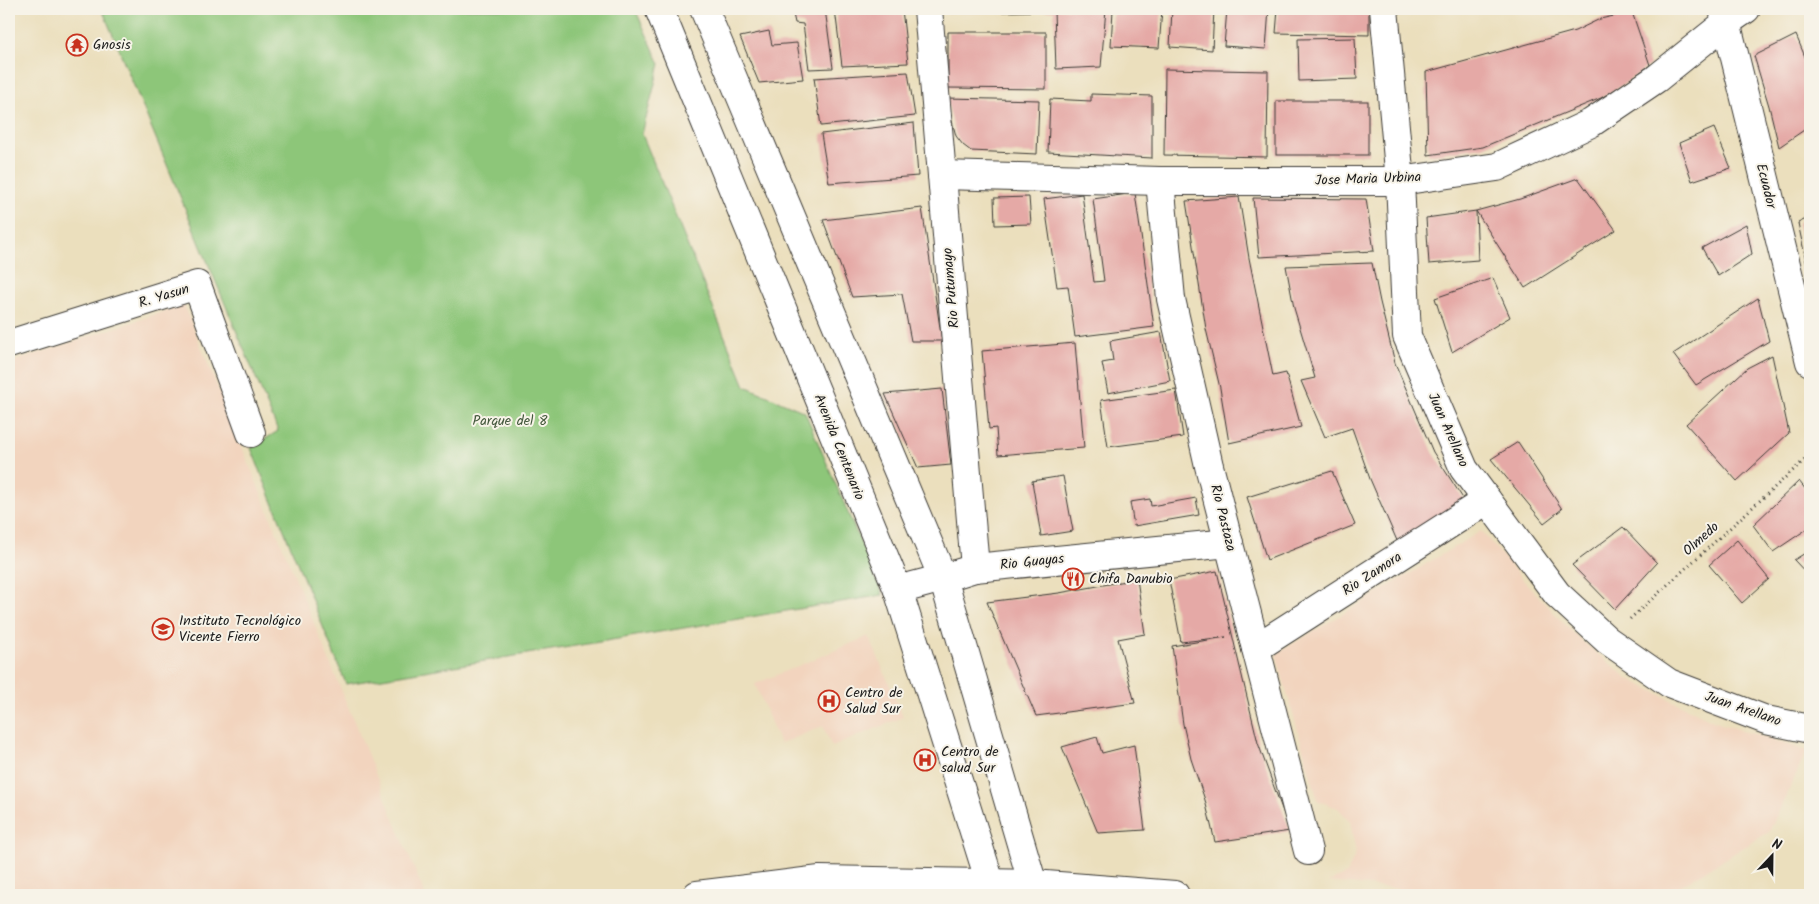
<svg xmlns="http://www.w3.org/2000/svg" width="1819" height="904" font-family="Kalam,sans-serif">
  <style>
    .built { fill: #f2d4be }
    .green { fill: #8dc679; stroke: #54714a }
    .building { fill: #e5a9a6 }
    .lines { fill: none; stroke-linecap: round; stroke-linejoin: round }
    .minor-casing { stroke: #3b3934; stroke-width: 30 }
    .tertiary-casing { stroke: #3b3934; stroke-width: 30 }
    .path { stroke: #3b3934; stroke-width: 3; stroke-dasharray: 1 4; stroke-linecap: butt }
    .minor { stroke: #fff; stroke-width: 28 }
    .tertiary { stroke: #fff; stroke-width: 28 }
    .labels { text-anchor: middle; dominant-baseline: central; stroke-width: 4; stroke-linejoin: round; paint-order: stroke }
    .poi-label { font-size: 14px; fill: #1c1c1c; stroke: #f7f3e8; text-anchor: start }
    .street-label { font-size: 14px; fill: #1c1c1c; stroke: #f7f3e8 }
    .park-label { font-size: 14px; fill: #44583d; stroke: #f7f3e8 }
  </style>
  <rect width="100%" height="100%" fill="#f7f3e8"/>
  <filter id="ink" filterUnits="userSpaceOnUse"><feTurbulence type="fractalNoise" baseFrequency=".02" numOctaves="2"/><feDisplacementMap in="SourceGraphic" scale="10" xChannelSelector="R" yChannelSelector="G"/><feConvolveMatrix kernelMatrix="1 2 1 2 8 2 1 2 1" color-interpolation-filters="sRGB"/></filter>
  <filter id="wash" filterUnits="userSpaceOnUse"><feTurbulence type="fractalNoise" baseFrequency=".0096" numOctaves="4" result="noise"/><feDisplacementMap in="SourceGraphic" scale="20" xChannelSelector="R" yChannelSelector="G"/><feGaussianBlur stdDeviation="1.12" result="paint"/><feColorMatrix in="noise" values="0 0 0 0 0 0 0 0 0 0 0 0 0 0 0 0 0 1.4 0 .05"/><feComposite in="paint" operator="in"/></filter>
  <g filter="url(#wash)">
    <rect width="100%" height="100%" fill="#ebdfbd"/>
    <g class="built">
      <path d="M 184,305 L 425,895 L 9,895 L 9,363 Z"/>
      <path d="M 1481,531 L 1523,580 L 1578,638 L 1629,679 L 1715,722 L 1807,751 L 1769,832 L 1665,895 L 1460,895 L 1328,882 L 1347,874 L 1356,852 L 1350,821 L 1338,808 L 1318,801 L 1276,654 Z"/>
      <path d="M 869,636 L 903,717 L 832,747 L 823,726 L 780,744 L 755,684 Z"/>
    </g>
    <path class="green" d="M 102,9 L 635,9 L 660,64 L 642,134 L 745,386 L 805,412 L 883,595 L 346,684 L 251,448 L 278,431 Z"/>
    <g id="blocks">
      <g class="building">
        <path d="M 792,9 L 825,9 L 833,68 L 809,69 L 803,24 L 795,23 Z"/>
        <path d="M 835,9 L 902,9 L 908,63 L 842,66 Z"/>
        <path d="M 942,9 L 1106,9 L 1101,67 L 1056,69 L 1054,11 L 943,13 Z"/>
        <path d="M 1113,9 L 1162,9 L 1159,48 L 1111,46 Z"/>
        <path d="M 1172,9 L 1214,9 L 1212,50 L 1170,47 Z"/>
        <path d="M 1227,9 L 1269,9 L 1266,49 L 1224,46 Z"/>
        <path d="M 1278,9 L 1369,9 L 1369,35 L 1276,33 Z"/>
        <path d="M 1632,12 L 1650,65 L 1624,84 L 1601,98 L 1483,147 L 1428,155 L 1426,72 L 1575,31 L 1600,19 Z"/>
        <path d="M 769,31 L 772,45 L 797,43 L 803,79 L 759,83 L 740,37 Z"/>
        <path d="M 948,32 L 1046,32 L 1046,89 L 948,88 Z"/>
        <path d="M 1796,35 L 1810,69 L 1810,126 L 1779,147 L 1769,106 L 1754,56 Z"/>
        <path d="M 1355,38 L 1357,79 L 1299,81 L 1298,39 Z"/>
        <path d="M 1165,69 L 1268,71 L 1267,157 L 1164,155 Z"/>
        <path d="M 908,72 L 915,116 L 821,126 L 814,78 Z"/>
        <path d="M 1091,94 L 1152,96 L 1152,158 L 1048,152 L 1050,99 L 1091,101 Z"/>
        <path d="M 946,98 L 1039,100 L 1037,154 L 971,151 L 963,145 L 956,136 Z"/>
        <rect x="1276" y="101" width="92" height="54"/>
        <path d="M 914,123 L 918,176 L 829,183 L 821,134 Z"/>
        <path d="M 1714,128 L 1731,168 L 1692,181 L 1679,143 Z"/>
        <path d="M 1578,178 L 1616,230 L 1525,288 L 1476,211 L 1520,199 Z"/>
        <path d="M 1135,193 L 1154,327 L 1075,337 L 1068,286 L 1057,287 L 1044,199 L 1082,194 L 1094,282 L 1104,281 L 1093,199 Z"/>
        <path d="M 1029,197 L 1031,224 L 995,225 L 994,198 Z"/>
        <path d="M 1239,197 L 1249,258 L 1273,376 L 1286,373 L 1301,427 L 1229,443 L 1220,388 L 1206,329 L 1186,201 Z"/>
        <path d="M 1253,198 L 1366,199 L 1374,251 L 1259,257 Z"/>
        <path d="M 922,208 L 942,341 L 911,341 L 902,294 L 852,297 L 823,220 Z"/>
        <path d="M 1476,211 L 1478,260 L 1429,264 L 1426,218 Z"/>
        <path d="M 1810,217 L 1810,274 L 1809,275 L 1798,223 Z"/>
        <path d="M 1746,224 L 1752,254 L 1718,276 L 1702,248 Z"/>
        <path d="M 1372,263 L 1380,302 L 1395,363 L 1433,452 L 1464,500 L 1398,543 L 1370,479 L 1352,428 L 1325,437 L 1301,381 L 1315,378 L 1294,308 L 1286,266 Z"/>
        <path d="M 1493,278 L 1510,317 L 1452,352 L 1435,298 Z"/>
        <path d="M 1758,298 L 1769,341 L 1696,385 L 1673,354 Z"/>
        <path d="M 1161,332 L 1170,381 L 1108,393 L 1102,363 L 1113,361 L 1110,341 Z"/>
        <path d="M 1075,343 L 1084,448 L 998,455 L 996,428 L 989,429 L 982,351 Z"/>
        <path d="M 1772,355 L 1789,433 L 1737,481 L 1686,424 L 1747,368 Z"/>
        <path d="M 942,389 L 951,465 L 918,468 L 885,394 Z"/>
        <path d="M 1176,390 L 1183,437 L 1108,447 L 1101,400 Z"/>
        <path d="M 1518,442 L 1562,509 L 1544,523 L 1491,459 Z"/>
        <path d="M 1332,471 L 1355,525 L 1267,560 L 1247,497 Z"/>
        <path d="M 1063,476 L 1073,531 L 1041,536 L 1032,481 Z"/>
        <path d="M 1799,481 L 1810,495 L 1810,527 L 1773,552 L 1753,525 Z"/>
        <path d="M 1196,498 L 1199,515 L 1134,526 L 1130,502 L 1150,499 L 1151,506 Z"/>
        <path d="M 1623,527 L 1657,563 L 1615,609 L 1572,565 Z"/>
        <path d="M 1737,540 L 1769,579 L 1742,603 L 1709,565 Z"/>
        <path d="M 1810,550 L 1810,577 L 1794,560 Z"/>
        <path d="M 1217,571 L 1258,743 L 1290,831 L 1215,842 L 1205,800 L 1191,759 L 1183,724 L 1172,646 L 1226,637 L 1181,642 L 1169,580 Z"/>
        <path d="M 1137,579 L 1145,634 L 1118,639 L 1135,703 L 1036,716 L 987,602 L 1059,593 Z"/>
        <path d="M 1097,737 L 1102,753 L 1134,745 L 1145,830 L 1098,833 L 1062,747 Z"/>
      </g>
    </g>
  </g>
  <g filter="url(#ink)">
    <use href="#blocks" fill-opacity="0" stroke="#3b3934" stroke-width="1"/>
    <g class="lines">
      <g class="minor-casing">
        <g id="minor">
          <path d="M 928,9 L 975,568"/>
          <path d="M 1384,9 L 1400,181 L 1407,336 L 1464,469 L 1557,594 L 1607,640 L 1669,683 L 1766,720 L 1810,729"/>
          <path d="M 1723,9 L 1810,362"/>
          <path d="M 942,175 L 1160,181 L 1400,181 L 1497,167 L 1591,123 L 1656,79 L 1727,22 L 1746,9"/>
          <path d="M 1160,181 L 1171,299 L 1209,466 L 1308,851"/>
          <path d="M 9,344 L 197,285 L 251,433"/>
          <path d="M 898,590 L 943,578 L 975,568 L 1229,543"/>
          <path d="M 1256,648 L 1487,500"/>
        </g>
      </g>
      <g class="tertiary-casing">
        <g id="tertiary">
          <path d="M 659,9 L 898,590 L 994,895"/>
          <path d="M 704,9 L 943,578 L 1036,895"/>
          <path d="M 697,895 L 820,880 L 1033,884 L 1175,895"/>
        </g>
      </g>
      <path class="path" d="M 1630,619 L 1810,455"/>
      <use href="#minor" class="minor"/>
      <use href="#tertiary" class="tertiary"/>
    </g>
  </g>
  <defs>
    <g id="temple-ring" transform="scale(1.125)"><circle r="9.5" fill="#f7f3e8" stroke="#c8321e" stroke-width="1.5"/><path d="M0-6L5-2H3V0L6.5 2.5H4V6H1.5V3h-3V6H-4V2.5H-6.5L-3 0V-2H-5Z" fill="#c8321e"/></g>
    <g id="restaurant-ring" transform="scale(1.125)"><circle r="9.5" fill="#f7f3e8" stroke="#c8321e" stroke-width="1.5"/><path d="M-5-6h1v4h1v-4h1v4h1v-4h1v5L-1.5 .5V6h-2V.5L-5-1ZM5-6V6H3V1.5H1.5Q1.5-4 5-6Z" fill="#c8321e"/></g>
    <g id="university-ring" transform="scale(1.125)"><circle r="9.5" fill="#f7f3e8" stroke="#c8321e" stroke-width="1.5"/><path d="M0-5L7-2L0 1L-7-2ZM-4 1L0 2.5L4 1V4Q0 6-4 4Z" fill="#c8321e"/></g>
    <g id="hospital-ring" transform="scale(1.125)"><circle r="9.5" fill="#f7f3e8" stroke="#c8321e" stroke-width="1.5"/><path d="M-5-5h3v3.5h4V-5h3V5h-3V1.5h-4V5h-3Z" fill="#c8321e"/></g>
  </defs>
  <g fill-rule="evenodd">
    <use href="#temple-ring" x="77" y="45"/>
    <use href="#restaurant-ring" x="1073" y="579"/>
    <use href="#university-ring" x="163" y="629"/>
    <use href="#hospital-ring" x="829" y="701"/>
    <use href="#hospital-ring" x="925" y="760"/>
  </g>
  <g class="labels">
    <g class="poi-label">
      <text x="93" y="45">Gnosis</text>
      <text x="1089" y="579">Chifa Danubio</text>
      <text x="179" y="621">Instituto Tecnológico<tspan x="179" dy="16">Vicente Fierro</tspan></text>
      <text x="845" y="693">Centro de<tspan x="845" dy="16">Salud Sur</tspan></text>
      <text x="941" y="752">Centro de<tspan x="941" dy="16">salud Sur</tspan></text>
    </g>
    <g class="street-label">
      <text transform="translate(1368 179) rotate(-2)">Jose Maria Urbina</text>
      <text transform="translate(1766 186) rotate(76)">Ecuador</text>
      <text transform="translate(951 288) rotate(-95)">Rio Putumayo</text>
      <text transform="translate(164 296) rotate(-17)">R. Yasun</text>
      <text transform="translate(1448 430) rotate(66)">Juan Arellano</text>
      <text transform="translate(839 447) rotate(68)">Avenida Centenario</text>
      <text transform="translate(1223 518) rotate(76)">Rio Pastaza</text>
      <text transform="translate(1701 539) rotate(-42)">Olmedo</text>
      <text transform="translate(1032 562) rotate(-6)">Rio Guayas</text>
      <text transform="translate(1372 574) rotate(-33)">Rio Zamora</text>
      <text transform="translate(1743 709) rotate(19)">Juan Arellano</text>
    </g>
    <g class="park-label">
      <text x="510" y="421">Parque del 8</text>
    </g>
  </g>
  <rect width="1819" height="904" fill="none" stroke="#f7f3e8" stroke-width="30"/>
  <g transform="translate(1772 856) rotate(22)" stroke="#f7f3e8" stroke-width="4" paint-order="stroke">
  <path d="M0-4L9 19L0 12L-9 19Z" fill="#1c1c1c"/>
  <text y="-8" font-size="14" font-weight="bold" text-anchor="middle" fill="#1c1c1c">N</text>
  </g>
</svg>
